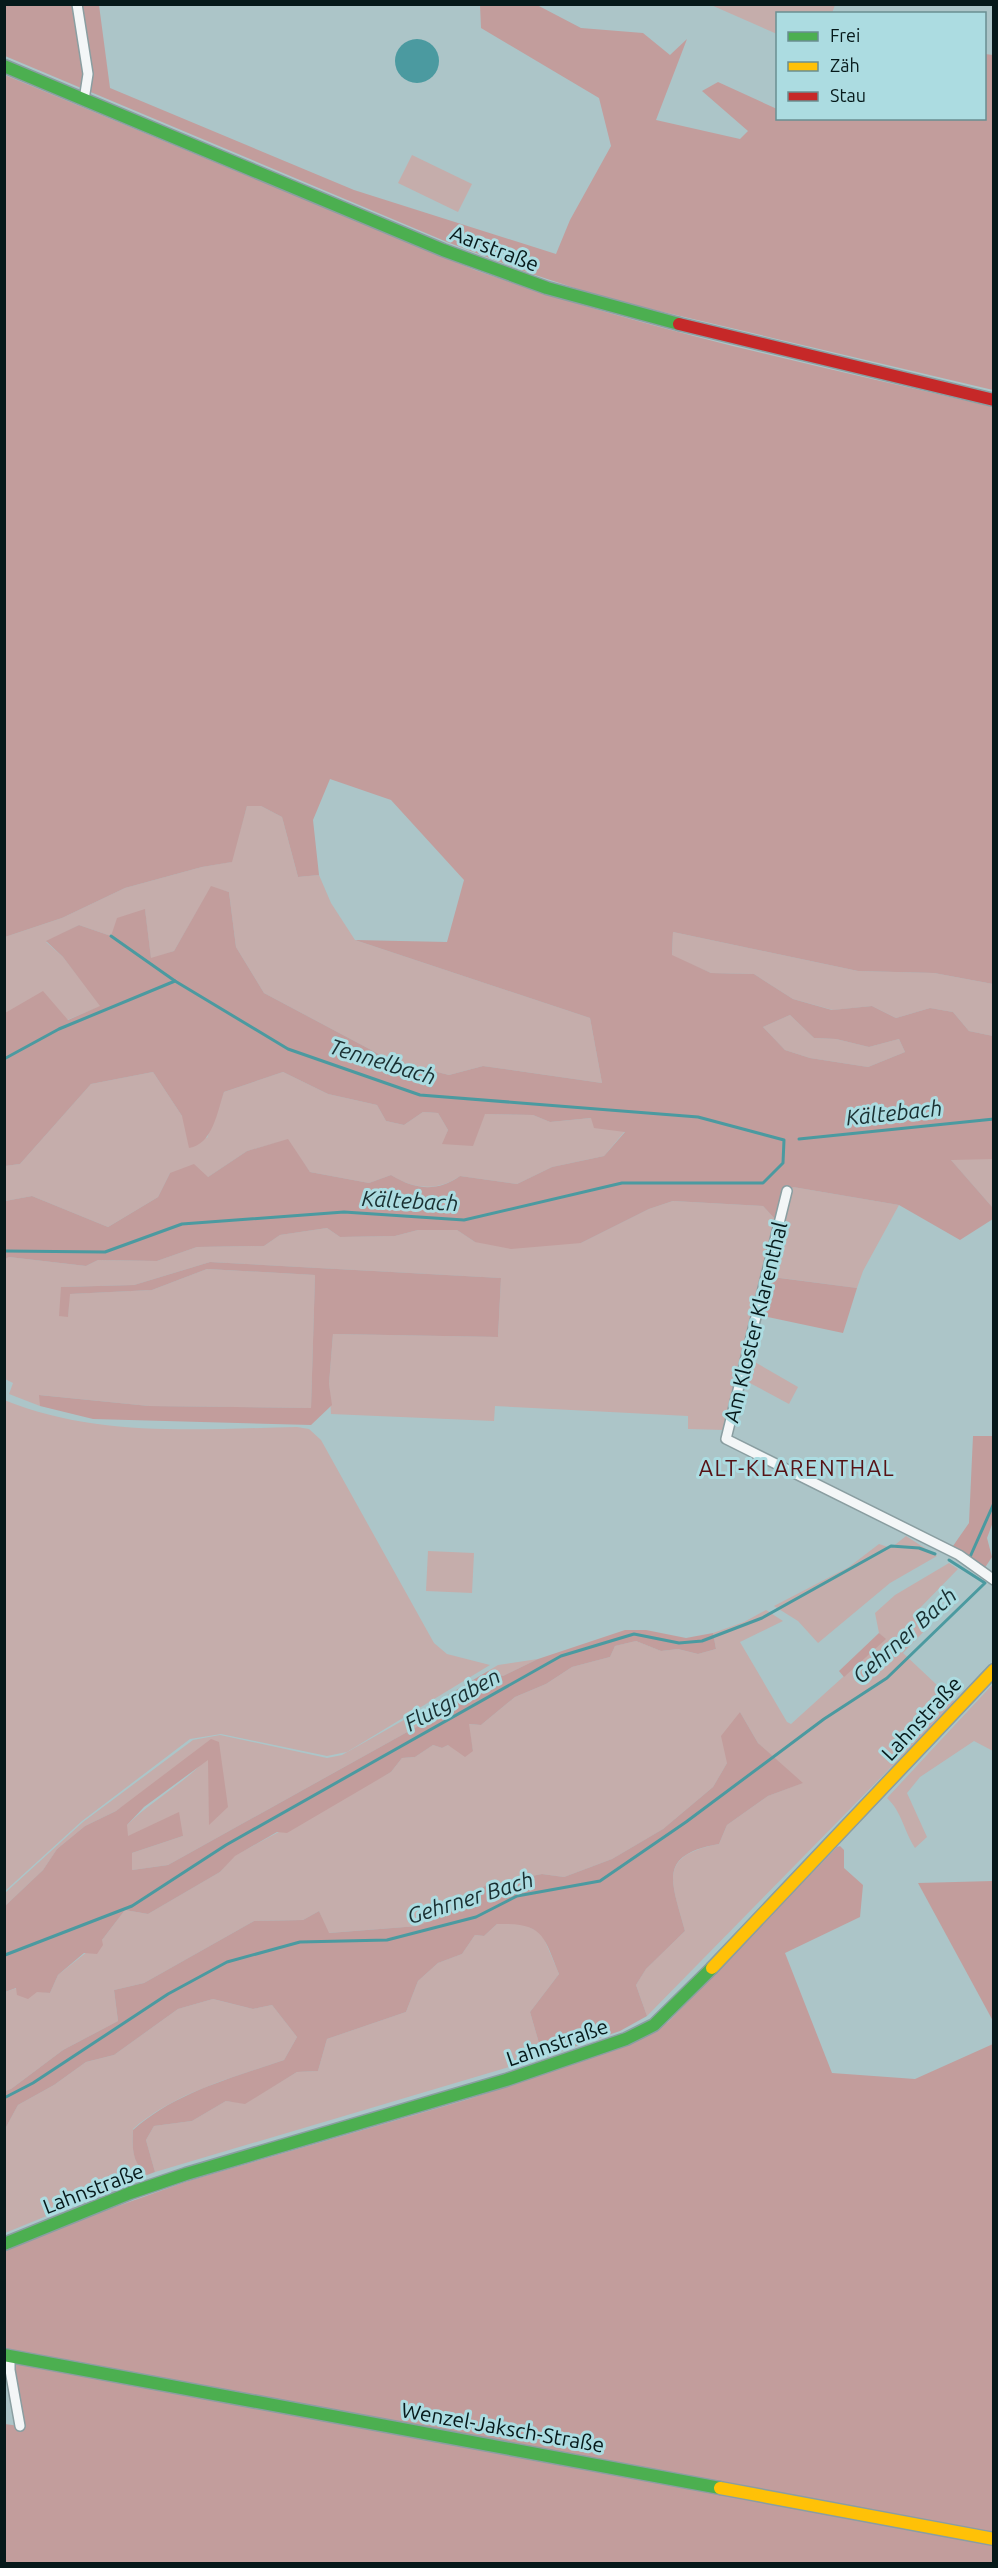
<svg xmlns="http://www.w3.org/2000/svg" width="998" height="2568" font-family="Ubuntu,sans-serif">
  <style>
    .green { fill: #c5adab }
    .forest { fill: #c29d9c; fill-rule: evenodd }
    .water { fill: #4b9aa0 }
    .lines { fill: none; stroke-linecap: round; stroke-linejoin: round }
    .stream { stroke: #4b9aa0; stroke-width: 3 }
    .street-casing { stroke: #8a9ea1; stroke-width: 12 }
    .fast-casing { stroke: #8a9ea1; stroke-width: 15 }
    .slow-casing { stroke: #8a9ea1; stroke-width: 15 }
    .jam-casing { stroke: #8a9ea1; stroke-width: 15 }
    .street { stroke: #f3f6f7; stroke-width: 9 }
    .fast { stroke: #4caf50; stroke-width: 12 }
    .slow { stroke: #ffc107; stroke-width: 12 }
    .jam { stroke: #c62828; stroke-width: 12 }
    .labels { text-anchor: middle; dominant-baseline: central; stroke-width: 6; stroke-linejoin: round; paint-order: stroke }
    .street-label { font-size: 21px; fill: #06191a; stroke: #acdce1 }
    .water-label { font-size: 22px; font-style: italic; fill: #192f31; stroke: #acdce1 }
    .neighbourhood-label { font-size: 22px; letter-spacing: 1.5px; fill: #571315; stroke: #acdce1 }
  </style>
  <rect width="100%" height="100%" fill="#acc5c8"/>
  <g class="green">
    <path d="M 711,5 L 835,5 L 832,13 L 778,14 L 777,34 Z"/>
    <path d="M 412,155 L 472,184 L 458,212 L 398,183 Z"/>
    <path d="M 247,806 L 261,806 L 282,817 L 298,877 L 319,875 L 331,903 L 355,940 L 590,1018 L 602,1083 L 483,1066 L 449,1075 L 390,1060 L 264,993 L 236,947 L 229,892 L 211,887 L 174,951 L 151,959 L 145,910 L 111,936 L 79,925 L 46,942 L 63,957 L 101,1006 L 67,1020 L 5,1013 L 5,937 L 62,918 L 125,888 L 202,867 L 231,862 Z"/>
    <path d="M 673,932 L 858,971 L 934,973 L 993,984 L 993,1036 L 969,1031 L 953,1012 L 930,1008 L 896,1018 L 872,1006 L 833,1010 L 793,999 L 754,974 L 711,973 L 672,956 Z"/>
    <path d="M 790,1015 L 814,1038 L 836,1039 L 869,1047 L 899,1039 L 905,1052 L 868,1067 L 810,1058 L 785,1050 L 763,1027 Z"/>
    <path d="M 153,1072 L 182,1116 L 207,1138 L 224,1092 L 283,1072 L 328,1094 L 377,1105 L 386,1121 L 404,1125 L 423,1112 L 438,1113 L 448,1130 L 443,1144 L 485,1114 L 533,1115 L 550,1122 L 592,1118 L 625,1131 L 604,1156 L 552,1167 L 517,1184 L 460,1176 C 437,1192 413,1189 391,1175 L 369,1183 L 310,1172 L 287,1140 L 247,1151 L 208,1177 L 170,1173 L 158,1197 L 108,1227 L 32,1196 L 5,1201 L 5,1166 L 20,1164 L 91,1084 Z"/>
    <path d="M 950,1159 L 993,1159 L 993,1208 Z"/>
    <path d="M 793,1187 L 899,1205 L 863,1271 L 857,1288 L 773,1277 Z"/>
    <path d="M 673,1201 L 763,1206 L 775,1219 L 724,1430 L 688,1429 L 688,1416 L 495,1406 L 494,1421 L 331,1414 L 329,1384 L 333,1334 L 498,1337 L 501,1278 L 210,1262 L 134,1285 L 61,1287 L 68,1317 L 69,1294 L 152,1290 L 207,1269 L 315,1275 L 311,1408 L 149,1406 L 40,1395 L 40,1406 L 9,1394 L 13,1383 L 5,1379 L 4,1259 L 9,1257 L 86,1266 L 98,1260 L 157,1261 L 197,1247 L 264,1246 L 280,1235 L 327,1228 L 340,1237 L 395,1236 L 418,1230 L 457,1230 L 475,1242 L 581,1243 L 649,1209 Z"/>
    <path d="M 753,1361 L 798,1387 L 789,1404 L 748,1382 Z"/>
    <path d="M 4,1400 C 98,1438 198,1429 297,1427 L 309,1429 L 321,1440 L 434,1643 L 447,1654 L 490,1665 L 347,1752 L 327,1756 L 221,1734 L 190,1739 L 82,1821 L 5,1891 Z"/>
    <path d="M 906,1536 L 937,1556 L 890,1583 L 818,1643 L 798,1621 L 774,1606 L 849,1567 L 879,1544 L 891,1548 Z"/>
    <path d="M 428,1551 L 474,1553 L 472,1593 L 426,1591 Z"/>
    <path d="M 949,1563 L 958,1569 L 917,1611 L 930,1625 L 903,1653 L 955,1702 L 647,2016 L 636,1985 L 646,1969 L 685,1931 C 672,1882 656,1856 719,1844 L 727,1825 L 768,1796 L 802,1783 L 758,1743 L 740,1712 L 727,1763 L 713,1787 L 663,1829 L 612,1859 L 564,1877 L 542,1874 L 486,1885 L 456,1909 L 418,1926 L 328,1933 L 319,1911 L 303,1920 L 254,1921 L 144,1983 L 114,1990 L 118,2021 L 63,2050 L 11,2089 L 5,2091 L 5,1992 L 17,1988 L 50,1993 L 58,1975 L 102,1940 L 125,1910 L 148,1914 L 220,1872 L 234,1856 L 391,1772 L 402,1758 L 415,1757 L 433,1745 L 442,1748 L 448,1745 L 473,1751 L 468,1724 L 481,1725 L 515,1697 L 546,1684 L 572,1667 L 610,1657 L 615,1646 L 636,1641 L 661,1651 L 678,1649 L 698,1654 L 716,1649 L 713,1633 L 744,1622 L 766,1610 L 783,1621 L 740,1642 L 787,1722 L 791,1724 L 885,1639 L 879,1633 L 875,1613 L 895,1595 Z"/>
    <path d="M 538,1659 L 503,1676 L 488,1671 L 498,1665 Z"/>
    <path d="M 993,1684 L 993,1751 L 974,1741 L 920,1777 L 907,1793 L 927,1837 L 915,1848 C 904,1831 902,1812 887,1798 Z"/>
    <path d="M 448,1695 L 445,1711 L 168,1865 L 132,1870 L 132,1853 L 183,1836 L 127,1836 L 127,1825 C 156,1796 198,1777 219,1742 L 116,1811 L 85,1826 L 57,1849 L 43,1870 L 5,1906 L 5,1893 L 83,1822 L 193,1740 L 220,1735 L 327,1758 L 342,1755 Z"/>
    <path d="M 522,1923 L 542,1934 L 559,1974 L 530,2012 L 543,2057 L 155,2172 L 146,2140 L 154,2126 L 192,2121 L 226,2101 L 245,2103 L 297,2072 L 318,2071 L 327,2039 L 406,2012 L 418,1981 L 438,1963 L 462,1954 L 475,1935 L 484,1936 L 497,1924 Z"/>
    <path d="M 213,1999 L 253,2009 L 272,2005 L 297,2037 L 284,2060 C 232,2078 176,2092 133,2129 C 132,2149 132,2161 147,2175 L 5,2233 L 5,2129 L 18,2105 L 54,2085 L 86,2062 L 114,2055 L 178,2009 Z"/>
  </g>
  <g class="forest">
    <path d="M 4,5 L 99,5 L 110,88 L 354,190 L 556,254 L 570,220 L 611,146 L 599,98 L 481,28 L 480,5 L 537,5 L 581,28 L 643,33 L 670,55 L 687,39 L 656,120 L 740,139 L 748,131 L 702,91 L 718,82 L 777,109 L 778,118 L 984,118 L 985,54 L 993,55 L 993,390 L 608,299 L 529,273 L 447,242 L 5,56 Z"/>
    <path d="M 5,75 L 475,270 C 644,330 819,366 993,407 L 993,984 L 934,973 L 858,971 L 673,932 L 672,955 L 711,973 L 754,974 L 793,999 L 832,1010 L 872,1006 L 896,1018 L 930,1008 L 953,1012 L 969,1031 L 993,1036 L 993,1159 L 951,1160 L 993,1208 L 993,1219 L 960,1240 L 899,1205 L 793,1187 L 775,1219 L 763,1206 L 673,1201 L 649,1209 L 581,1243 L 511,1249 L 475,1242 L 457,1230 L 418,1230 L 395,1236 L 340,1237 L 327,1228 L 280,1235 L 264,1246 L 197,1247 L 157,1261 L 98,1260 L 86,1266 L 9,1257 L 5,1259 L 5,1201 L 32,1196 L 108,1227 L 158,1197 L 170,1173 L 194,1164 L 208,1177 L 247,1151 L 288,1139 L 310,1172 L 369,1183 L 391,1175 C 414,1189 436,1193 460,1176 L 517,1184 L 552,1167 L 604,1156 L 625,1132 L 594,1128 L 591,1118 L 550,1122 L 533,1115 L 485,1114 L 473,1146 L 442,1144 L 448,1130 L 438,1113 L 423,1112 L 404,1125 L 386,1121 L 377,1105 L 328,1094 L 283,1072 L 224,1092 C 217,1112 213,1144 189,1148 L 182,1116 L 153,1072 L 91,1084 L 20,1164 L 5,1166 L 5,1013 L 43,991 L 68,1020 L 100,1006 L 63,957 L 46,941 L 79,925 L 111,936 L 117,918 L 145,909 L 151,958 L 174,951 L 211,886 L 229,892 L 236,947 L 264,993 L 390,1060 L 449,1075 L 483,1066 L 602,1083 L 590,1018 L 355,940 L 447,942 L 464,880 L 391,800 L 330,779 L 313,820 L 319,875 L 298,877 L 282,817 L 261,806 L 247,806 L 232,862 L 202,867 L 125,888 L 62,918 L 5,937 ZM 790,1015 L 814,1038 L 836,1039 L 869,1047 L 899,1039 L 905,1052 L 868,1067 L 810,1058 L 785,1050 L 763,1027 Z"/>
    <path d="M 210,1262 L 501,1278 L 498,1337 L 333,1334 L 329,1384 L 332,1405 L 311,1425 L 93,1419 L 40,1406 L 39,1395 L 149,1406 L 311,1408 L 315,1275 L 207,1269 L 152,1290 L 70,1294 L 68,1317 L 59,1316 L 61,1287 L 134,1285 Z"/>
    <path d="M 772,1277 L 857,1288 L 843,1333 L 763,1316 Z"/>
    <path d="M 973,1436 L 993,1436 L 993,1522 L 987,1538 L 992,1557 L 984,1569 L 953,1546 L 969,1523 Z"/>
    <path d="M 625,1630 L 646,1630 L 686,1638 L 713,1633 L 716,1649 L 698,1654 L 678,1649 L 661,1651 L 636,1641 L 615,1646 L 610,1657 L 572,1667 L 546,1684 L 515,1697 L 481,1725 L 469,1724 L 473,1751 L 465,1757 L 448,1745 L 442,1748 L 433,1745 L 415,1757 L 402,1758 L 391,1772 L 287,1833 L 277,1832 L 235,1856 L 220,1872 L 148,1914 L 125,1910 L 102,1940 L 103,1945 L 97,1954 L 84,1953 L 58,1975 L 50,1993 L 37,1992 L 28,1999 L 17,1995 L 16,1988 L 5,1992 L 5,1906 L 43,1870 L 57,1849 L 85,1826 L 116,1811 L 211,1739 L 219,1742 L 228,1807 L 209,1825 L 208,1760 L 144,1807 L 127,1825 L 128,1836 L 179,1812 L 183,1836 L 132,1853 L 132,1870 L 168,1865 L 445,1711 L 448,1695 L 488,1671 L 503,1676 L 538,1659 Z"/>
    <path d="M 879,1633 L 886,1639 L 844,1677 L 839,1671 Z"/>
    <path d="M 740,1712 L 758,1743 L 803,1783 L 768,1796 L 727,1825 L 719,1844 C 656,1855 672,1882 685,1931 L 646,1969 L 636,1985 L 647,2016 L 620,2031 L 543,2057 L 530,2012 L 559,1974 C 543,1935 544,1923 497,1924 L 484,1936 L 475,1935 L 462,1954 L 438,1963 L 418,1981 L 406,2012 L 327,2039 L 318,2071 L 297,2072 L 245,2104 L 226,2101 L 192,2121 L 154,2126 L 146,2140 L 155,2172 L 147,2175 C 132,2162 132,2149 133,2130 C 176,2092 232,2078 284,2060 L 297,2037 L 272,2005 L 253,2009 L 213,1999 L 178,2009 L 114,2055 L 86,2062 L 54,2085 L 18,2105 L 5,2129 L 5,2091 L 11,2089 L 63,2050 L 118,2021 L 114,1990 L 144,1983 L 254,1921 L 303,1920 L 319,1911 L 329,1933 L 418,1926 L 456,1909 L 486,1885 L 542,1874 L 564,1877 L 612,1859 L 663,1829 L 713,1787 L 727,1763 L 721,1736 Z"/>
    <path d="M 840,1846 L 844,1850 L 844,1868 L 863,1885 L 860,1917 L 785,1953 L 832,2073 L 915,2079 L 993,2044 L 993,2563 L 5,2563 L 5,2424 L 19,2426 L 10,2371 L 5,2370 L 5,2251 L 87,2217 L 188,2181 L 469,2099 L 614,2050 L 646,2036 L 668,2022 L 837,1847 Z"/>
    <path d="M 993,1881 L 994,1881 L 993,2021 L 918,1883 Z"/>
  </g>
  <circle class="water" cx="417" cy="61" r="22"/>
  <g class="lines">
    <g class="stream">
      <path d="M 111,936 L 175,981"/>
      <path d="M 4,1059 L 59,1029 L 175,981 L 288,1049 L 420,1095 L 698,1117 L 784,1140 L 783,1163 L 763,1183 L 622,1183 L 464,1220 L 344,1212 L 182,1224 L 105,1252 L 4,1251"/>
      <path d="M 799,1139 L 994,1119"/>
      <path d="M 970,1557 L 994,1503"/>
      <path d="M 5,1955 L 132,1906 L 226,1845 L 561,1656 L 634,1634 L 679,1643 L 702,1641 L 762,1618 L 891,1546 L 919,1548 L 935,1554"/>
      <path d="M 4,2098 L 33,2083 L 168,1994 L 227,1962 L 300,1942 L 387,1940 L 476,1917 L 517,1896 L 600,1881 L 686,1822 L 824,1719 L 887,1678 L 985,1583 L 949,1560"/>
    </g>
    <g class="street-casing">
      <g id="street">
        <path d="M 77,4 L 88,74 L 84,100"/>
        <path d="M 787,1191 L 726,1439 L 959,1555 L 994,1580"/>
        <path d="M 10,2356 L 10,2370 L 20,2426"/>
      </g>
    </g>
    <g class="fast-casing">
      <g id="fast">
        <path d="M 4,66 L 443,250 L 547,288 L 679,324"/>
        <path d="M 4,2244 L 130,2193 L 186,2174 L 506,2080 L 626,2039 L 654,2025 L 712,1968"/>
        <path d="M 4,2355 L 720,2488"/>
      </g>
    </g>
    <g class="slow-casing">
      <g id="slow">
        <path d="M 712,1968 L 994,1670"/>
        <path d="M 720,2488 L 994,2539"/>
      </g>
    </g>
    <g class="jam-casing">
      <path id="jam" d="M 679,324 L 994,400"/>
    </g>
    <use href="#street" class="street"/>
    <use href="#fast" class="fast"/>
    <use href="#slow" class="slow"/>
    <use href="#jam" class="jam"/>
  </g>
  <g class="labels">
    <g class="street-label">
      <text transform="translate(495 248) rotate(21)">Aarstraße</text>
      <text transform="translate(755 1322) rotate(-76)">Am Kloster Klarenthal</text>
      <text transform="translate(921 1718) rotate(-47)">Lahnstraße</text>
      <text transform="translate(557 2042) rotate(-19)">Lahnstraße</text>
      <text transform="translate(93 2188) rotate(-21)">Lahnstraße</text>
      <text transform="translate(503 2427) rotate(10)">Wenzel-Jaksch-Straße</text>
    </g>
    <g class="water-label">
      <text transform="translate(383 1061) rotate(17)">Tennelbach</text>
      <text transform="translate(894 1112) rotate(-6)">Kältebach</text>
      <text transform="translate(410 1200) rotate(3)">Kältebach</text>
      <text transform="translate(904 1635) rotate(-42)">Gehrner Bach</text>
      <text transform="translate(452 1699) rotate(-29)">Flutgraben</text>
      <text transform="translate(470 1897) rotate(-17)">Gehrner Bach</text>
    </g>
    <g class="neighbourhood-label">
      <text x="797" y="1467">ALT-KLARENTHAL</text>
    </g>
  </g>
  <rect width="998" height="2568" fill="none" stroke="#06191a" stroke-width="12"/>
  <rect x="776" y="12" width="210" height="108" fill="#acdce1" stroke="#6a8e91" stroke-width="1.5"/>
  <rect x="788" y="32" width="30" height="9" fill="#4caf50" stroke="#6a8e91" stroke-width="1.5"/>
  <text x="830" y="42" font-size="18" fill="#06191a">Frei</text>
  <rect x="788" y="62" width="30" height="9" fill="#ffc107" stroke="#6a8e91" stroke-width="1.5"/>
  <text x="830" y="72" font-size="18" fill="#06191a">Zäh</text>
  <rect x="788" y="92" width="30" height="9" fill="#c62828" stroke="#6a8e91" stroke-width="1.5"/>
  <text x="830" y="102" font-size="18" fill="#06191a">Stau</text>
</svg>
